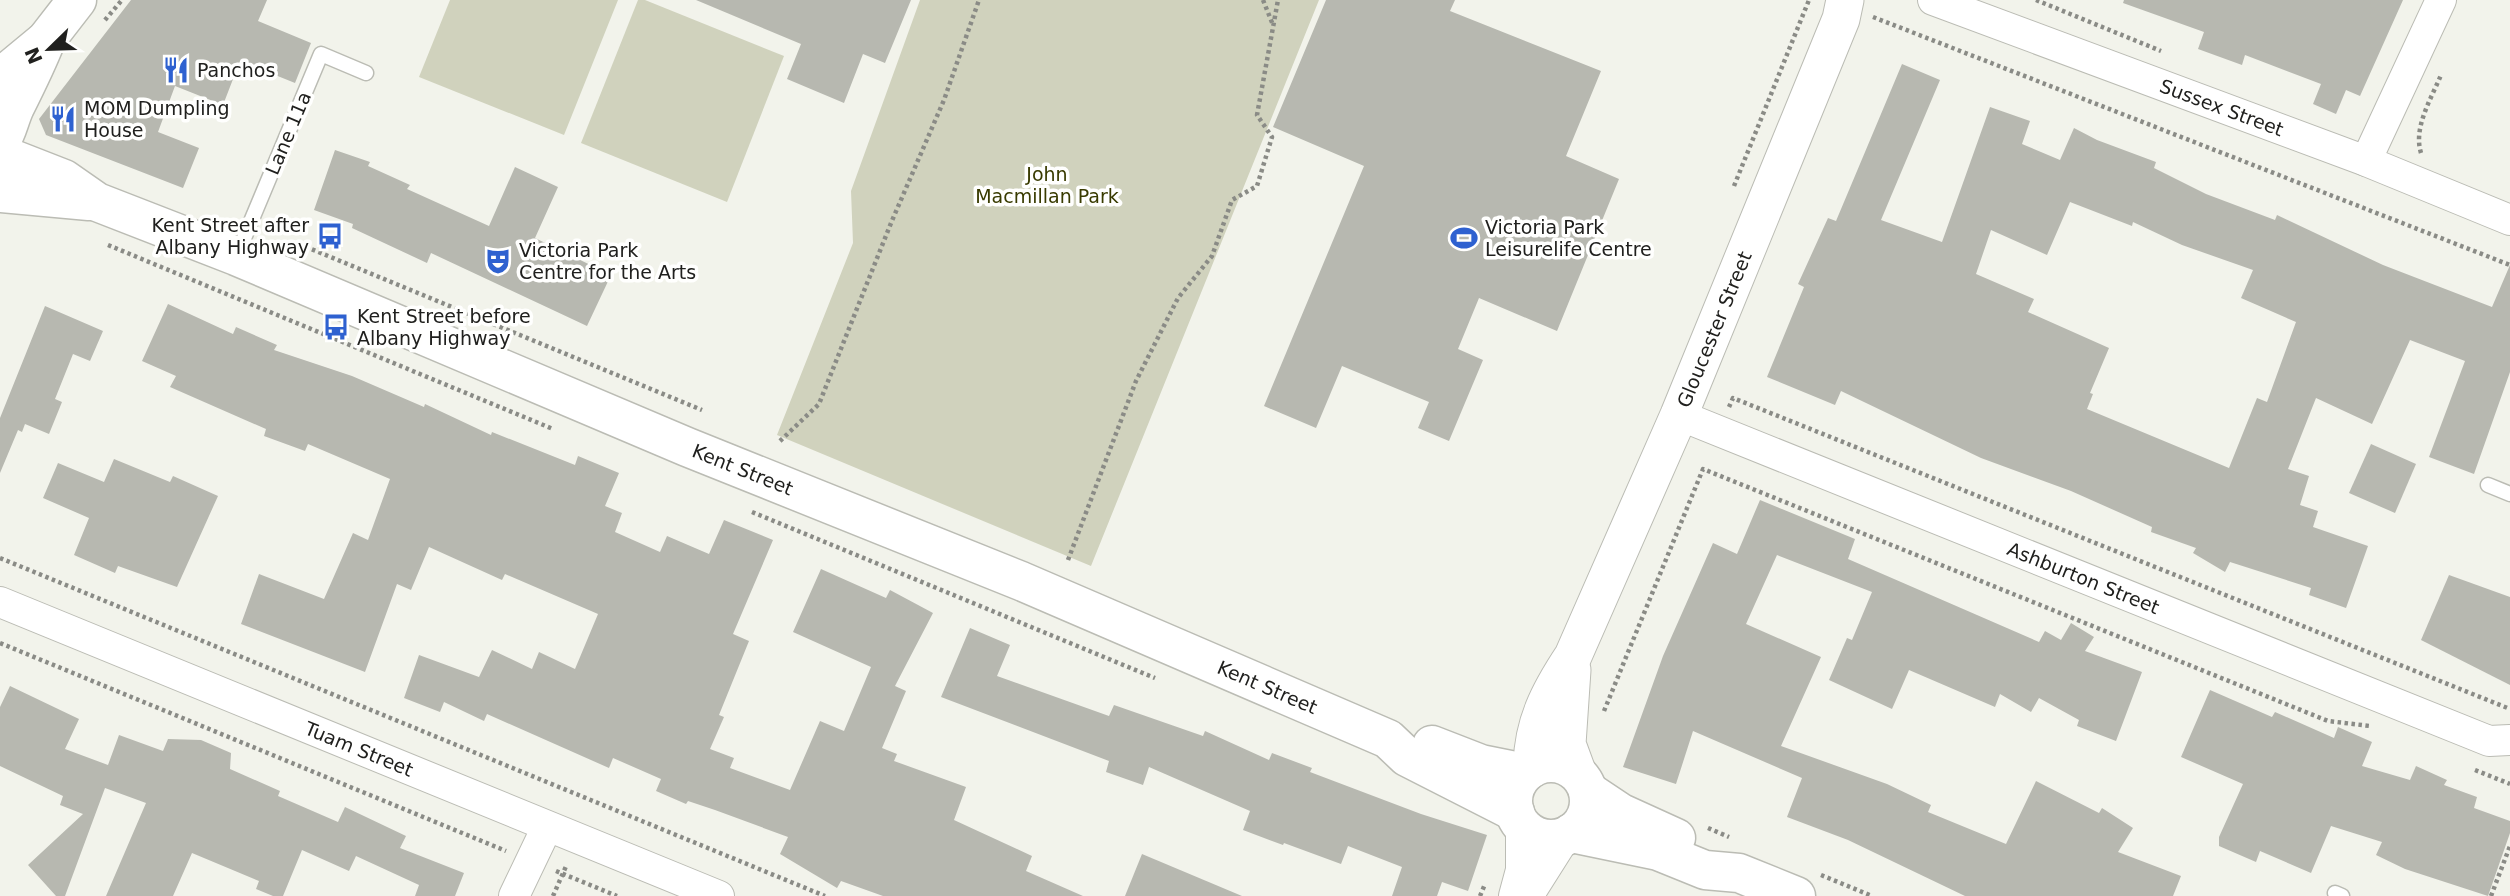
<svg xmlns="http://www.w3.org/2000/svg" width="2510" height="896" font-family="'DejaVu Sans',sans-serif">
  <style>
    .green { fill: #d0d2bd }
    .building { fill: #b7b8b0; fill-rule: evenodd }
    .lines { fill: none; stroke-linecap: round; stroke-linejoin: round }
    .service-casing { stroke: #bbbcb4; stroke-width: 17 }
    .minor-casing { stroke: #bbbcb4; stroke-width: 32 }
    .tertiary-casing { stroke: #bbbcb4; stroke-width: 39 }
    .secondary-casing { stroke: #bbbcb4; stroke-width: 41 }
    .path { stroke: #8a8b86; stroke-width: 4.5; stroke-dasharray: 3.5 3.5; stroke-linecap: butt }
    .service { stroke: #fff; stroke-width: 14 }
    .minor { stroke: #fff; stroke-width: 30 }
    .tertiary { stroke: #fff; stroke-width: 37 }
    .secondary { stroke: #fff; stroke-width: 38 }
    .labels { text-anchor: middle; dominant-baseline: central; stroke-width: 7; stroke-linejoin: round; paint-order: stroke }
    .poi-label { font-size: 19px; fill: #20201e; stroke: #fffffe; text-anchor: start }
    .street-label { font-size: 19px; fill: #20201e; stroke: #fffffe }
    .park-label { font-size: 19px; fill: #393b00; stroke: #fffffe }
  </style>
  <rect width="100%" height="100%" fill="#f2f3eb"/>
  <g class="green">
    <path d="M 450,0 L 618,0 L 564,135 L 419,77 Z"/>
    <path d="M 638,0 L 645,0 L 784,56 L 727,202 L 581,143 Z"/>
    <path d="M 920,0 L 1319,0 L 1091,566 L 777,435 L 853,243 L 851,191 Z"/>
  </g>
  <g class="building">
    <path d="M 131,0 L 267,0 L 258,21 L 311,43 L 295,83 L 240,61 L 223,105 L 175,86 L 158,132 L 199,148 L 183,188 L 46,135 L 39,119 Z"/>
    <path d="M 696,0 L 911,0 L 885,63 L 863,54 L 844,103 L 787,79 L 801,44 Z"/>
    <path d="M 1326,0 L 1455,0 L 1450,11 L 1601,71 L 1566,156 L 1619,179 L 1557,331 L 1479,298 L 1458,349 L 1483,360 L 1449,441 L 1418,428 L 1429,402 L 1342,366 L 1316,428 L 1264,406 L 1364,166 L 1273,127 Z"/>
    <path d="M 2124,0 L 2403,0 L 2360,96 L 2346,90 L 2336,114 L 2313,104 L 2321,84 L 2245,55 L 2242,65 L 2198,49 L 2204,32 L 2123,3 Z"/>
    <path d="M 1902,64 L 1940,80 L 1881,220 L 1942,242 L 1990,107 L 2030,121 L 2022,144 L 2060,160 L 2074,128 L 2097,140 L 2156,162 L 2154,168 L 2206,194 L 2275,220 L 2277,215 L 2383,265 L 2492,307 L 2510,265 L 2510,372 L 2474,474 L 2429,457 L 2465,361 L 2410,340 L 2372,424 L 2316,398 L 2288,469 L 2309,476 L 2300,505 L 2318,511 L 2313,527 L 2368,546 L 2346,608 L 2309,595 L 2311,588 L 2230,562 L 2225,572 L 2193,553 L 2196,548 L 2151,532 L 2152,527 L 2071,491 L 1981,458 L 1841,391 L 1835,405 L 1767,377 L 1804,287 L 1798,284 L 1828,218 L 1836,221 ZM 2070,202 L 2132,226 L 2133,222 L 2182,245 L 2253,270 L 2241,298 L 2296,322 L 2267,402 L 2257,398 L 2229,468 L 2087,409 L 2093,394 L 2090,393 L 2109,348 L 2028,312 L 2034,299 L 1976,274 L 1991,230 L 2047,255 Z"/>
    <path d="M 335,150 L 370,162 L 368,166 L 410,185 L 407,189 L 489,226 L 515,167 L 558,187 L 535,238 L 611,275 L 587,326 L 431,253 L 427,263 L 352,228 L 353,224 L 314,210 Z"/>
    <path d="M 168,304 L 233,334 L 236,327 L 277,345 L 274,350 L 352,376 L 424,407 L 425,404 L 491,435 L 492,432 L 575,465 L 578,456 L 619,473 L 605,506 L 622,513 L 615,532 L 660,552 L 667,536 L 709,554 L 724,520 L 773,540 L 733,634 L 749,641 L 719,715 L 724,717 L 710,749 L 734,758 L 730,768 L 790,790 L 820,721 L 844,731 L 871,667 L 793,632 L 821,569 L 886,598 L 890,590 L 933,613 L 895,686 L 906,691 L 882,748 L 897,754 L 894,761 L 966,787 L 954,820 L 1032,856 L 1026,871 L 1083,896 L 883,896 L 841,881 L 837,888 L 780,854 L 788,837 L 715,810 L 688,801 L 686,804 L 656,791 L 661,779 L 613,758 L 609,768 L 487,714 L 484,721 L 444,702 L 440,712 L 404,698 L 419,655 L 479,677 L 492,650 L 532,669 L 539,652 L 575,669 L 598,614 L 505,574 L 502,580 L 429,547 L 411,590 L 397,584 L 365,672 L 241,624 L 259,574 L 324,599 L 353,533 L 368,540 L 390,479 L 308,444 L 305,451 L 264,436 L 266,429 L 170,387 L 176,376 L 142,361 Z"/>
    <path d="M 45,306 L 103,331 L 90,361 L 73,354 L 55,399 L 62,402 L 49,434 L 25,424 L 22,432 L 18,430 L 0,473 L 0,418 Z"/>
    <path d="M 2371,444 L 2416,464 L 2395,513 L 2349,493 Z"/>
    <path d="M 114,459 L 170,482 L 173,476 L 218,496 L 177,587 L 118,566 L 115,573 L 74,555 L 89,518 L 43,498 L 58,463 L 104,482 Z"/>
    <path d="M 1760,500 L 1855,539 L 1848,559 L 2039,642 L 2045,631 L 2061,640 L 2071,623 L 2094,637 L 2085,651 L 2142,672 L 2116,741 L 2077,726 L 2079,720 L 2039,698 L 2031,712 L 2000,694 L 1995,707 L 1909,670 L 1892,709 L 1829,680 L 1847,638 L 1852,640 L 1872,592 L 1777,555 L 1746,624 L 1821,657 L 1781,746 L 1887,784 L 1931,805 L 1928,812 L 2006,844 L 2036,781 L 2099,813 L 2102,808 L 2133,828 L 2118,852 L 2181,876 L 2173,896 L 1965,896 L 1848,840 L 1787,817 L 1802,778 L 1693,731 L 1676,784 L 1623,767 L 1663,656 L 1713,543 L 1737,554 Z"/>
    <path d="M 2449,575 L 2510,597 L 2510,685 L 2421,640 Z"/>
    <path d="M 970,628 L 1010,645 L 997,676 L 1109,716 L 1114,705 L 1203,736 L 1205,731 L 1269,760 L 1272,753 L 1312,768 L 1310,772 L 1421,814 L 1487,835 L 1468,891 L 1442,882 L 1437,896 L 1392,896 L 1402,867 L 1348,846 L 1341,864 L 1284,843 L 1283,845 L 1243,830 L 1250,811 L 1149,767 L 1143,785 L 1106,772 L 1109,761 L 941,697 Z"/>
    <path d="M 10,686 L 79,719 L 65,749 L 108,765 L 119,735 L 163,751 L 168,739 L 201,740 L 231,753 L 230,769 L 280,791 L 278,796 L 338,822 L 345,807 L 406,836 L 400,848 L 464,873 L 455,896 L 415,896 L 419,885 L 356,856 L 349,871 L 302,850 L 283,896 L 273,896 L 256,889 L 259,881 L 192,853 L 173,896 L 106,896 L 146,803 L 105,788 L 65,896 L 56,896 L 28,865 L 83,814 L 60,805 L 63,796 L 0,766 L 0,707 Z"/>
    <path d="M 2210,690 L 2272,717 L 2275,712 L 2334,738 L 2338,727 L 2372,742 L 2362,766 L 2410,780 L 2416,766 L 2447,780 L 2444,785 L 2477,797 L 2474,808 L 2510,821 L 2510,833 L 2488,896 L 2405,869 L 2376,855 L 2382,842 L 2331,826 L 2311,873 L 2260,851 L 2256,862 L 2219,846 L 2219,837 L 2243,784 L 2181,757 Z"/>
    <path d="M 1142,854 L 1242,896 L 1125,896 Z"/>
  </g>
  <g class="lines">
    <g class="service-casing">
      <g id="service">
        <path d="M 237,255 L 321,54 L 366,73"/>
        <path d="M 2488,485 L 2510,494"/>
        <path d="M 2335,893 L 2342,896"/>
      </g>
    </g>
    <g class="minor-casing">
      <g id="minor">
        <path id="s1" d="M 1933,0 L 2366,161 L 2510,220"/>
        <path d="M 2366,161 L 2441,0"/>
        <path id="s2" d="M 1679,415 L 2489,741 L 2510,740"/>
        <path id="s3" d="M 0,602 L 719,896"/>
        <path d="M 514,896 L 547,827"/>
        <path d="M 1514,896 L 1521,870 L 1521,823"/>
        <path d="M 1528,896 L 1566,836"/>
      </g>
    </g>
    <g class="tertiary-casing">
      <g id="tertiary">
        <path d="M 1572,670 L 1567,744 L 1578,774"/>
        <path id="s4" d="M 1532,769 C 1532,724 1549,692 1573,656 L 1679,415 L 1841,19 L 1845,0"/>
      </g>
    </g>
    <g class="secondary-casing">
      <g id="secondary">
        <path d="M 0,78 L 46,40 L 77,0"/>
        <path d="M 0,143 C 8,131 9,120 15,107 C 26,85 37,63 46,40"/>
        <path id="s5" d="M 0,154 L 64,179 L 97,202 L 236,256 L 687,447 L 1021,581 L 1388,739 L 1407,757 L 1515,812"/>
        <path d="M 0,193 L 89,201"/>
        <path d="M 1432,745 L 1481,764 L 1525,773"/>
        <circle cx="1551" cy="801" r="38"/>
        <path d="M 1588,791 L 1621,813 L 1676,838"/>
        <path d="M 1571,833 L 1658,851 L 1705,870 L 1739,873 L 1796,896"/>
      </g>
    </g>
    <g class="path">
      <path d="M 1263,0 L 1273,25"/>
      <path d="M 2036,0 L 2161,51"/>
      <path d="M 1873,17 L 2510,265"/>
      <path d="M 105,20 L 122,0"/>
      <path d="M 2421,153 C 2413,128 2431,99 2441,75"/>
      <path d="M 1734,186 L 1809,0"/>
      <path d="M 299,244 L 702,410"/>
      <path d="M 108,245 L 553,429"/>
      <path d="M 1729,407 L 1733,398 L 2510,709"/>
      <path d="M 780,441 L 819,404 L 891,223 L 944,100 L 979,0"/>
      <path d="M 752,512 L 1155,678"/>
      <path d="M 0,558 L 825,896"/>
      <path d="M 1068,560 L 1136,381 L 1178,298 L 1212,256 L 1232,200 L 1257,186 L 1272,137 L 1257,115 L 1278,0"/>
      <path d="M 0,643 L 506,851"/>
      <path d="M 1604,711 L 1703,469 L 2328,721 L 2370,726"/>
      <path d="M 2475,770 L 2510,784"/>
      <path d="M 1708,828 L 1729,837"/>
      <path d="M 556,871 L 617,896"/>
      <path d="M 1821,875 L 1872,896"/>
      <path d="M 553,896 L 567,864"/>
      <path d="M 1480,896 L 1485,884"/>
      <path d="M 2491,896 L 2510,846"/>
    </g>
    <use href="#service" class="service"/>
    <use href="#minor" class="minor"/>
    <use href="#tertiary" class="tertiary"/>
    <use href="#secondary" class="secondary"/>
  </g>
  <defs>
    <g id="restaurant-bare" transform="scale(2.1)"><path d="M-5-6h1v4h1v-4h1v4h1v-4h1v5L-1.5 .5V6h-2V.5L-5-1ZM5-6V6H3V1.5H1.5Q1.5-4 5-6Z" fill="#2e61d0" stroke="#fffffe" stroke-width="2.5" paint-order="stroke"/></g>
    <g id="bus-bare" transform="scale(2.1)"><path d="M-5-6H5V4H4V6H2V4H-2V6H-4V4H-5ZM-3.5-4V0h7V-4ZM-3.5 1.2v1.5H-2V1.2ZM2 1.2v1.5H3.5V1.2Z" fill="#2e61d0" stroke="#fffffe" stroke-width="2.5" paint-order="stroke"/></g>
    <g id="stadium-bare" transform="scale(2.1)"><path d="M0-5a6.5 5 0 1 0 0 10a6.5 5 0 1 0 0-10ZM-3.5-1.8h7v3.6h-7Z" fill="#2e61d0" stroke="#fffffe" stroke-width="2.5" paint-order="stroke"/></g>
    <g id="theatre-bare" transform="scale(2.1)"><path d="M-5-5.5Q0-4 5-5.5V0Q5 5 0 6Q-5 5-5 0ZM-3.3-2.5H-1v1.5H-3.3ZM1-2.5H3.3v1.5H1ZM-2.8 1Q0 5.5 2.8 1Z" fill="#2e61d0" stroke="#fffffe" stroke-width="2.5" paint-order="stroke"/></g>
  </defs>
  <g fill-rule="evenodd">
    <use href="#restaurant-bare" x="176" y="70"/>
    <use href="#restaurant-bare" x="63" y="119"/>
    <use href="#bus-bare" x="330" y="236"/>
    <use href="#stadium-bare" x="1464" y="238"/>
    <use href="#theatre-bare" x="498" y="261"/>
    <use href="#bus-bare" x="336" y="327"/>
  </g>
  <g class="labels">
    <g class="poi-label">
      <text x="197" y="70">Panchos</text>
      <text x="84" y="108">MOM Dumpling<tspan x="84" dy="22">House</tspan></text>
      <text x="309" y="225" text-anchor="end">Kent Street after<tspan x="309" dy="22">Albany Highway</tspan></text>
      <text x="1485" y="227">Victoria Park<tspan x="1485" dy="22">Leisurelife Centre</tspan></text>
      <text x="519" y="250">Victoria Park<tspan x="519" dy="22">Centre for the Arts</tspan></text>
      <text x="357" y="316">Kent Street before<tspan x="357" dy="22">Albany Highway</tspan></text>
    </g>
    <g class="street-label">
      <text stroke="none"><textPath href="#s1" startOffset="308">Sussex Street</textPath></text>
      <text transform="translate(288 133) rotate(-67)">Lane 11a</text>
      <text stroke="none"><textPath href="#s4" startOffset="478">Gloucester Street</textPath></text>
      <text stroke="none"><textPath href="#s5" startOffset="808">Kent Street</textPath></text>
      <text stroke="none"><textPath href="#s2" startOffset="436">Ashburton Street</textPath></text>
      <text stroke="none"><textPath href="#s5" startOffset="1376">Kent Street</textPath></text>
      <text stroke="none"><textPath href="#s3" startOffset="388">Tuam Street</textPath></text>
    </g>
    <g class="park-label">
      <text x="1047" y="174">John<tspan x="1047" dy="22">Macmillan Park</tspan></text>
    </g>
  </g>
  <g transform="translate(49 49) rotate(247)" stroke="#fffffe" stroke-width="5" paint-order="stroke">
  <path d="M0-5L12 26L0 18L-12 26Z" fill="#20201e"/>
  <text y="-10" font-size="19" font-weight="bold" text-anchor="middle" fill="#20201e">N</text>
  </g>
</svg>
